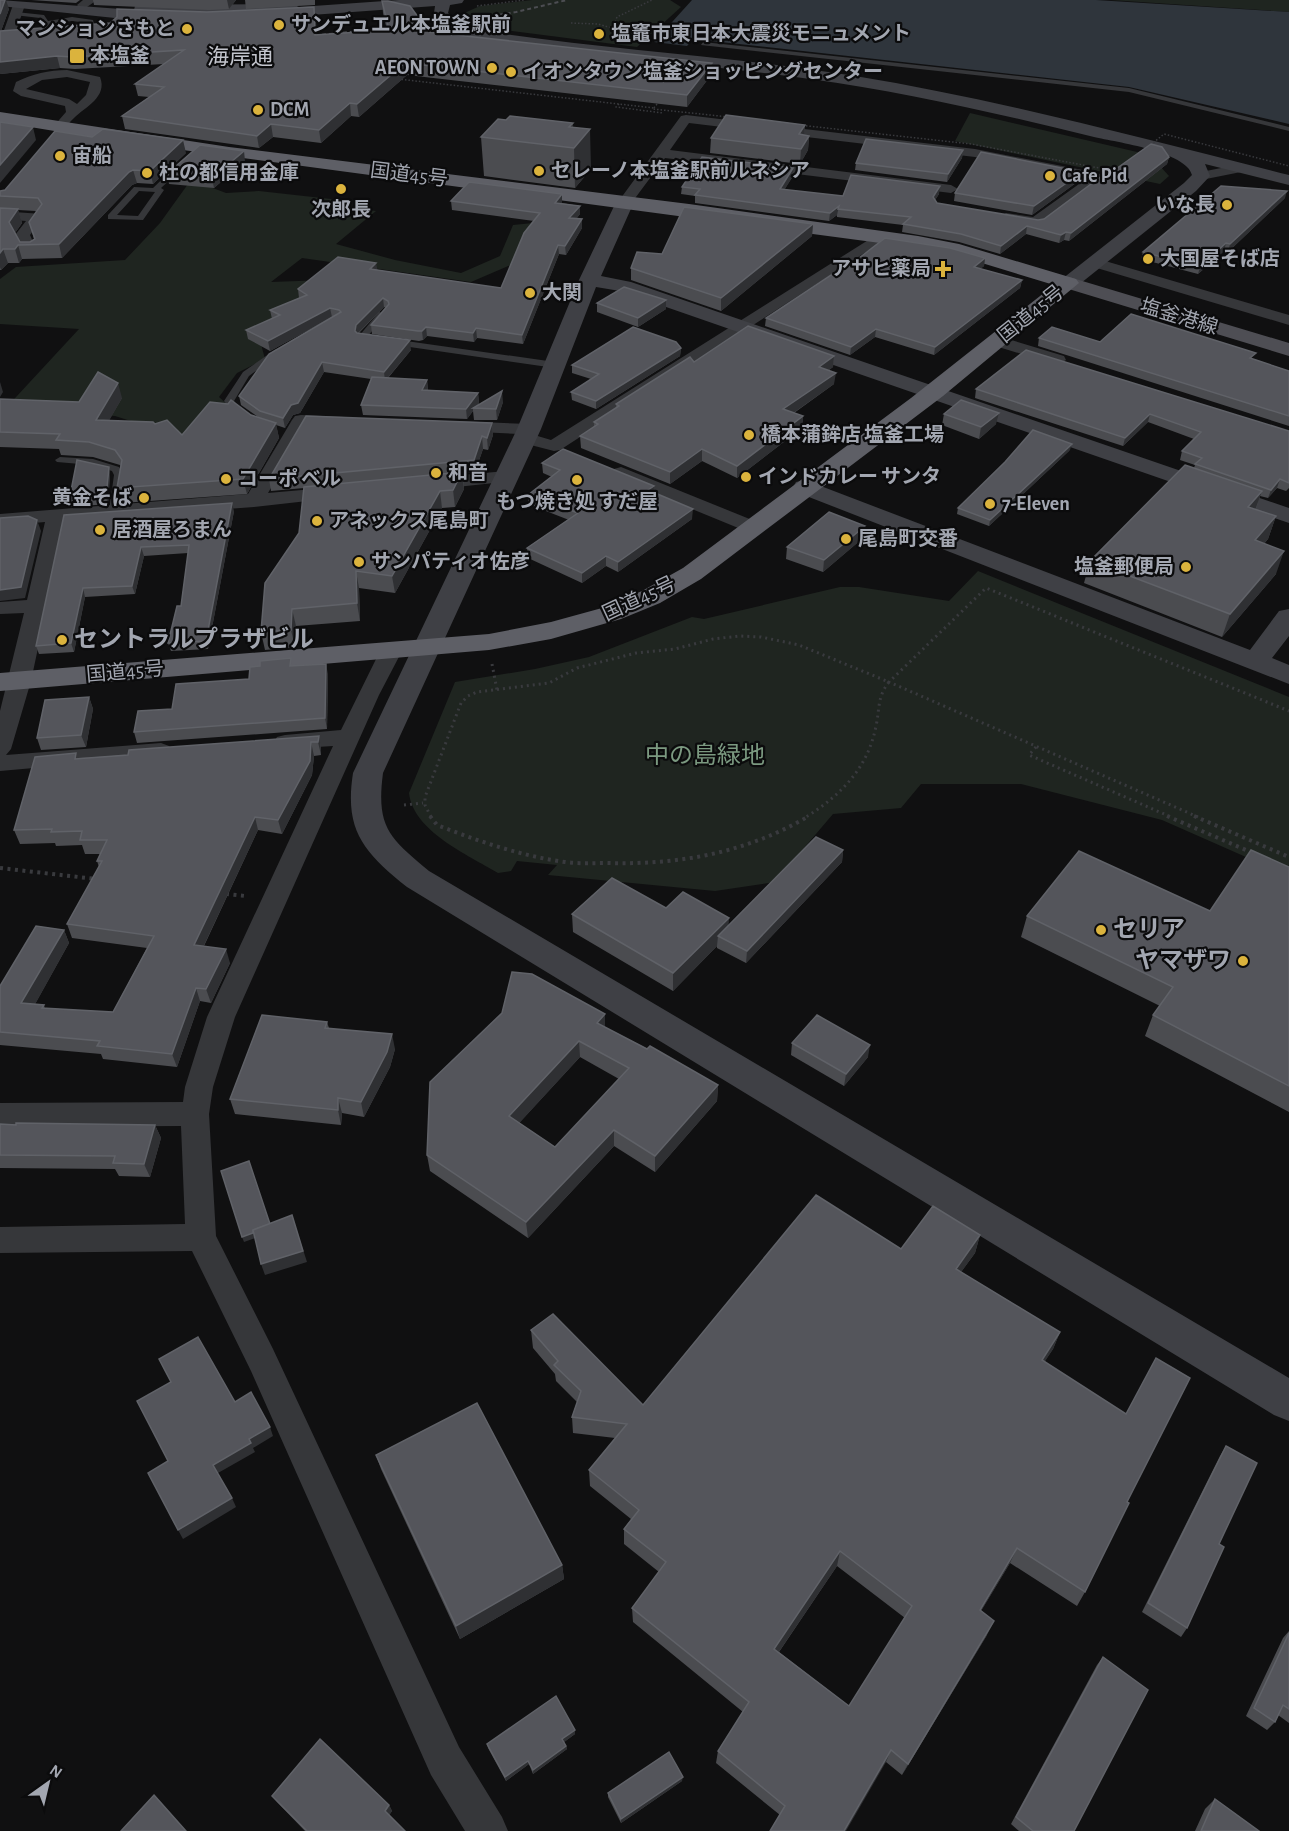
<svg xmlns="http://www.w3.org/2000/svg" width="1289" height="1831" font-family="'Alegreya Sans','Noto Sans JP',sans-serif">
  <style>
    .green { fill: #1f2520 }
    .water { fill: #2f353c }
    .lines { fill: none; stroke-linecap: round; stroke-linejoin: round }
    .path-far2 { stroke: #393a3e; stroke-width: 1.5; stroke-dasharray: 1.5 2; stroke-linecap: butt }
    .path-far1 { stroke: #393a3e; stroke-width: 3; stroke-dasharray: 2 4; stroke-linecap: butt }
    .path { stroke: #393a3e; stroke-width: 4; stroke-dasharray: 3 4.5; stroke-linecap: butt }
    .lane { fill: #36373a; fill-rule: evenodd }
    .street { fill: #36373a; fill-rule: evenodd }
    .secondary { fill: #3f4045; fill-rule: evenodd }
    .primary { fill: #4e4e54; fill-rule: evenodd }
    .highway { fill: #5e5f66; fill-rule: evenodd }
    .rail { stroke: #4c4d52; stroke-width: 2; stroke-dasharray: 4 3; stroke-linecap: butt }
    .path-bridge { stroke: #393a3e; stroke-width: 1.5; stroke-dasharray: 1.5 2; stroke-linecap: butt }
    .wall { fill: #4b4c50; fill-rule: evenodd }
    .shaded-wall { fill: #2f3033 }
    .building { fill: #54555b; stroke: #606268; stroke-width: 1.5; fill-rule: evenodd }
    .poi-dot { fill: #dbb33d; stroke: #0b0b0c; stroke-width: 2 }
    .labels { text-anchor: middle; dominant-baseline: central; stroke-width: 4.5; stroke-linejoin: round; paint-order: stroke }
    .far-poi-label { font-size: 20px; font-weight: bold; fill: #a2a6b0; stroke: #0b0b0c; text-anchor: start }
    .far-street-label { font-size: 20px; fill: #a2a6b0; stroke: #0b0b0c }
    .far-neighbourhood-label { font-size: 22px; fill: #c3c5cd; stroke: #0b0b0c }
    .poi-label { font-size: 24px; font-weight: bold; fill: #a2a6b0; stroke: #0b0b0c; text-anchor: start }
    .park-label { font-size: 24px; fill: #7b9980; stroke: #0b0b0c }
  </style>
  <rect width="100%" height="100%" fill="#101011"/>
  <g class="green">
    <path d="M 532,0 L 670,0 L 681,7 L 637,47 L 489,28 L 462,14 L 480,6 Z"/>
    <path d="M 1110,0 L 1289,0 L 1289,12 Z"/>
    <path d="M 970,113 L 1150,155 L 1169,176 L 1160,184 L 955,141 Z"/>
    <path d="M 188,184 L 210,187 L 226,193 L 259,191 L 331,199 L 344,207 L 376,211 L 336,244 L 395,260 L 461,273 L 500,256 L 513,225 L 533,223 L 515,263 L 471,282 L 302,258 L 271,282 L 326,280 L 258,333 L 265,359 L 237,373 L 219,397 L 237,413 L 188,439 L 115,416 L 4,410 L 79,329 L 0,324 L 0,279 L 16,267 L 125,260 L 160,223 Z"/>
    <path d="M 978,571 L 1289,697 L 1289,876 L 1162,820 L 1021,784 L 921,784 L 901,808 L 833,814 L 775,882 L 715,891 L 548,875 L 557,865 L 517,861 L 511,871 L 498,873 C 468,855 413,831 409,793 L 455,682 L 535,669 L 589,657 L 692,617 L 704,619 L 840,587 L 859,587 L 949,601 Z"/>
  </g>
  <path class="water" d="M 692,0 L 1096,0 L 1289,12 L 1289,124 L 1129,87 L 693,39 L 687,46 L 654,42 Z"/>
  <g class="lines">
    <g class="path-far2">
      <path d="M 477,6 L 524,0"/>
      <path d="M 571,23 L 598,24 L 622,31"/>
      <path d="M 618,28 L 615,22 L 617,17 L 652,0"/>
      <path d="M 398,79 L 654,108"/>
      <path d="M 619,104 L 616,107 L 663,113"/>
    </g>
    <g class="path-far1">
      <path d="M 492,664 L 497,690"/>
      <path d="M 1036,747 L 1029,755 L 1171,817"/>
      <path d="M 404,805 L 423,803"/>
      <path d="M 431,817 L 425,805 L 425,797 L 461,703 L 468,696 L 477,692 L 549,683 L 577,668 L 636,653 L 675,649 L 713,639 L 740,636 L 761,637 L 799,645 L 889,682 C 877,697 880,708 876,726 C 868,768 841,795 806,817"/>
      <path d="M 1198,817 L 889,682 L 986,588 L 1289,711"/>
    </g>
    <g class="path">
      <path d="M 430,816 L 437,825 C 478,841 521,856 565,862 C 579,864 592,863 606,863 C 679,865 746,853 809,816"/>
      <path d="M 1167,816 L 1253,853"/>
      <path d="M 1194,816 L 1289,857"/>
      <path d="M 0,868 L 96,879"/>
      <path d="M 226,894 L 245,896"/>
    </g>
    <g class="lane">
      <path d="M 16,12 L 44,15 L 48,21 L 72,17 L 93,20 L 96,33 L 91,34 L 88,23 L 72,21 L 49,24 L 48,36 L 43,37 L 43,23 L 40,18 L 14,15 Z"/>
      <path d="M 703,42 L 1129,88 L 1289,127 L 1289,131 L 1129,92 L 701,45 Z"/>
      <path d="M 178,164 L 185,166 L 161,188 L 164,190 L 143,220 L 108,219 L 108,215 L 134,187 L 153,188 ZM 139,191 L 155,192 L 138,216 L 117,215 Z"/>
      <path d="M 379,312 L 386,314 L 368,336 L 376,338 L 376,342 L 359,340 L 359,336 Z"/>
      <path d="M 392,339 L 555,362 L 559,365 L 555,368 L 389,344 L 389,340 Z"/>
      <path d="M 276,349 L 283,351 L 249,376 L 234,401 L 245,416 L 237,418 L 224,401 L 243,372 Z"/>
      <path d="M 60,457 L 93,459 L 119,467 L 124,475 L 118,513 L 110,513 L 109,511 L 114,475 L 112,471 L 92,465 L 57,462 L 55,460 Z"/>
    </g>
    <g class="street">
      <path d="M 83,0 L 97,0 L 87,7 L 79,7 L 77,5 Z"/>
      <path d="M 19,2 L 25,5 L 14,37 L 12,39 L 0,41 L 0,33 L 3,33 L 13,5 Z"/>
      <path d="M 67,70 L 100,77 C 108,97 85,107 74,118 C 68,123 67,129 60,131 L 53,127 L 66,112 L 65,106 L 21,96 L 13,91 L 16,82 C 32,74 49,70 67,70 ZM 67,77 L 90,82 L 86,95 L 77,104 L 69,99 L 26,89 L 42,80 Z"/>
      <path d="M 686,115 L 975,149 L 1098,173 L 1105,177 L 1041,225 L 1036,226 L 1001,220 L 999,217 L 1006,213 L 1033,217 L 1086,179 L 975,157 L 689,123 L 670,150 L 951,185 L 958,189 L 951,193 L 665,158 L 630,205 L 620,205 L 618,202 L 681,116 Z"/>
      <path d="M 1241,164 L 1248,168 L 1246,171 L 1201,180 L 1194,176 L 1196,173 Z"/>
      <path d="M 0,211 L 42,214 L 44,217 L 30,235 L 37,251 L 34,254 L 24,254 L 15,235 L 26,221 L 0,219 Z"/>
      <path d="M 881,232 L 886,233 L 888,236 L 886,239 L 560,450 L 554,451 L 519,442 L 516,438 L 519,434 L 457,431 L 451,430 L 448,426 L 451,422 L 457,421 L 529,424 L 535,425 L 538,429 L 531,434 L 551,440 Z"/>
      <path d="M 1095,258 L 1289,315 L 1289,325 L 1090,266 L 1087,263 L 1090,260 Z"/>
      <path d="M 998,336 L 1064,356 L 1066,360 L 1058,365 L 992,345 L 990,341 L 992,337 Z"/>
      <path d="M 301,415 L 345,417 L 348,421 L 345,425 L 307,425 L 268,493 L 336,487 L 343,489 L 345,493 L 343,497 L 254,507 L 65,521 L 31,681 L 11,749 L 6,755 L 161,743 L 169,746 L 172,751 L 169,756 L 0,771 L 0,711 L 24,613 L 0,614 L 0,602 L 27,600 L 45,522 L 0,526 L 0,514 L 248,494 L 292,420 L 295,416 Z"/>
      <path d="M 621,467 L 762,524 L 765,528 L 762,532 L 748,532 L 614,477 L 612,473 L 614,469 Z"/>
      <path d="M 506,471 L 513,473 L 515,477 L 513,481 L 429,490 L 422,488 L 420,484 L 422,480 L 429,478 Z"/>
      <path d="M 391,644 L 399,646 L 402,651 L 379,695 L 235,1017 L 213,1087 L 209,1114 L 216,1236 L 273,1349 L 459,1747 L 502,1817 L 508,1831 L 465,1831 L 431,1775 L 251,1371 L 192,1251 L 0,1253 L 0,1227 L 185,1224 L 181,1126 L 0,1127 L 0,1103 L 183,1102 L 185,1087 L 207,1017 L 333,746 L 285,749 L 277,747 L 274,742 L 277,737 L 285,735 L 341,730 L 380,651 L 383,646 Z"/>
    </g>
    <g class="secondary">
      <path d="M 0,0 L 134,10 L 135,6 L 140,5 L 292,4 L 299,7 L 399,0 L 464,0 L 462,3 L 450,5 L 448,13 L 460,23 L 485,31 C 608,50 732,56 855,76 C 1001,100 1145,139 1289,175 L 1289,185 L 1205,164 L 1210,176 L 1196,191 L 1076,287 L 1062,287 L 1059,283 L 1062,279 L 1184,183 L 1192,175 C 1187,152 1116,142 1094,137 C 1000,114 905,92 810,79 C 702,64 593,57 485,41 C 464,35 447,32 434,13 L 435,6 L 270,18 L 265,17 L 264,13 L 166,13 L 168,16 L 166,19 L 161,20 L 115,18 L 0,6 Z"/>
      <path d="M 625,196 L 632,198 L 634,202 L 601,276 L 631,282 L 1289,508 L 1289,523 L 620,291 L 596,287 L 541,429 L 383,773 C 376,827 389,838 429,871 L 1289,1378 L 1289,1421 L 1274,1415 L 407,887 C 364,852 344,831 353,773 L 517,429 L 579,280 L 616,202 L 618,198 Z"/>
      <path d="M 805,480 L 1250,650 L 1279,611 L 1289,609 L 1289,636 L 1272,658 L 1289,665 L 1289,684 L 796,492 L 793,487 L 796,482 Z"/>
    </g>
    <path class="primary" d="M 1069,277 L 1289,343 L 1289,356 L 1062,287 L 1059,283 L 1062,279 Z"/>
    <path class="highway" d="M 0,112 L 229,147 L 689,204 L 918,236 L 959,244 L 1076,279 L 1079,283 L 943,396 L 701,579 L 660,603 L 621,619 L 551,639 L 489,650 L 0,691 L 0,673 L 489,634 L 551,622 L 602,608 L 642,591 L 683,568 L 911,398 L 1054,285 L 949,253 L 918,248 L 115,141 L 0,122 Z"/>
    <g class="rail">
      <path d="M 410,30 L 516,12 L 567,0"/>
      <path d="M 308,36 L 404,27"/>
    </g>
    <g class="path-bridge">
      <path d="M 657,104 L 653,109 L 729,117"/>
      <path d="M 799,125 L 971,144 L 1115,171"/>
      <path d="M 1148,147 L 1164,134 L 1289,166"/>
    </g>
  </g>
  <g class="wall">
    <path d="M 0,0 L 9,9 L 1,31 L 316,18 L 316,35 L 387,30 L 383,13 L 382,1 L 429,32 L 711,75 L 687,107 L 407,75 L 359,117 L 351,116 L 321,143 L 273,137 L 259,148 L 125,129 L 122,116 L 149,97 L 138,96 L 135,84 L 164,64 L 75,69 L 60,68 L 0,74 Z"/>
    <path d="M 31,0 L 80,0 L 76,3 Z"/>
    <path d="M 93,0 L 236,0 L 229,9 L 209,10 L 94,5 Z"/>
    <path d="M 245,0 L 315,0 L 315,5 L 246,9 Z"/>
    <path d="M 506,120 L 573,123 L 573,127 L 591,169 L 575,188 L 484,176 L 481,137 Z"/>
    <path d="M 805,125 L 804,135 L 809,136 L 808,150 L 800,164 L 710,153 L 711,138 Z"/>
    <path d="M 963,150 L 962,158 L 947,182 L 855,170 L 856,163 Z"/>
    <path d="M 186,153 L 153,184 L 137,183 L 132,185 L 62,258 L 22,259 L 19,263 L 8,263 L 1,270 L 0,270 L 0,191 ZM 18,210 L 36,211 L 29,222 L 34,239 L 30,242 L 20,242 L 15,233 L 22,223 Z"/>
    <path d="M 1169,157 L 1167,164 L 1069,241 L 1064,240 L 1059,243 L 1026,234 L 1000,254 L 959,242 L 902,232 L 903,225 L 837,217 L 837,215 L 829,221 L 695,203 L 695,196 L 681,194 L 682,187 L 793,168 L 793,176 L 784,190 L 843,196 L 939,194 L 935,200 L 937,203 L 1038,220 L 1044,219 L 1106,176 Z"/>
    <path d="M 245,161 L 214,188 L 169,184 L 167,174 Z"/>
    <path d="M 1080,180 L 1032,215 L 954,201 L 955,193 Z"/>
    <path d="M 1285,198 L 1228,252 L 1224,251 L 1198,274 L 1141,259 L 1143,252 Z"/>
    <path d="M 451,201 L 562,203 L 580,206 L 580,214 L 576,219 L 582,219 L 582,228 L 566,255 L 559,254 L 523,344 L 477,338 L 474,342 L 427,336 L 423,340 L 419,341 L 372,334 L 371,325 L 386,308 L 384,307 L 359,333 L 411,350 L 388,378 L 427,380 L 428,390 L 478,393 L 479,403 L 477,406 L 503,402 L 497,420 L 474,420 L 473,411 L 467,419 L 363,415 L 361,405 L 371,379 L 324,372 L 300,413 L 293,415 L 285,428 L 276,425 L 279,438 L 247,494 L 122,503 L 117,488 L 121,467 L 120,465 L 93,457 L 61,455 L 59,449 L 0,447 L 0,399 L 79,402 L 122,398 L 109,420 L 155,424 L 182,435 L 251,415 L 258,417 L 241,405 L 239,396 L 332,317 L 270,351 L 248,339 L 246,330 L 272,319 L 270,310 L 299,298 L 298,289 L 377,270 L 501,288 L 534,221 L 452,210 Z"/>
    <path d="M 813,224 L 812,236 L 721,311 L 631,280 L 631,268 Z"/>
    <path d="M 985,258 L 984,266 L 980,269 L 1022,280 L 1020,288 L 934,355 L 875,337 L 850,355 L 765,326 L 766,318 L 841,272 Z"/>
    <path d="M 597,303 L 666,309 L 638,327 L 597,312 Z"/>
    <path d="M 1039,338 L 1100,342 L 1254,359 L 1289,371 L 1289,426 L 1038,346 Z"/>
    <path d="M 681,348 L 680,356 L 596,409 L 572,400 L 571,392 L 591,379 L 572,373 L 572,365 Z"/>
    <path d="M 834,356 L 833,367 L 829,370 L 834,384 L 794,413 L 803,416 L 802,428 L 737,478 L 702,461 L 670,484 L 581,448 L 580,436 L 594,427 L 594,422 L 616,408 L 616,404 L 694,362 Z"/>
    <path d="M 976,389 L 1289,431 L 1289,488 L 1286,491 L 1277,488 L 1268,498 L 1260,496 L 1256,509 L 1276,516 L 1268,539 L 1264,544 L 1276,574 L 1222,637 L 1084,583 L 1090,561 L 1194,468 L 1195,465 L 1180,460 L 1182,451 L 1194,439 L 1148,422 L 1123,446 L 975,398 Z"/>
    <path d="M 944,414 L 996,424 L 979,439 L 942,425 Z"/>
    <path d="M 492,423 L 493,435 L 488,450 L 483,449 L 475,472 L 463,473 L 464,489 L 455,507 L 442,508 L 395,593 L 359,588 L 360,621 L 296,626 L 295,647 L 265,650 L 261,632 L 299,533 L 304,488 L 271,491 L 269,479 Z"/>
    <path d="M 1070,450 L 989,526 L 957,514 L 958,508 Z"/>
    <path d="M 542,463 L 654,492 L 692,519 L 618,572 L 606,566 L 582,583 L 528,558 L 527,548 L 569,520 L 528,504 L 528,495 L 552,477 L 543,473 Z"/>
    <path d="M 110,473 L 108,504 L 70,507 L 69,501 Z"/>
    <path d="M 234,511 L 208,649 L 171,651 L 168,643 L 181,606 L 188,553 L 144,556 L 135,594 L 85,597 L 74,652 L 39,654 L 36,646 L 64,515 Z"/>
    <path d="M 863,538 L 823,572 L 786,559 L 787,547 Z"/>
    <path d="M 293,666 L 328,674 L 327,729 L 137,743 L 134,732 L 172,709 L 249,679 Z"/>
    <path d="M 89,697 L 93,709 L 86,747 L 41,750 L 37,738 Z"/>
    <path d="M 319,736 L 321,749 L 321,755 L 314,756 L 312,775 L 282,834 L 258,830 L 204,946 L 230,963 L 211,1003 L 200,1001 L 177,1067 L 103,1059 L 101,1054 L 0,1045 L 0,986 L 64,930 L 69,943 L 35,1004 L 44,1005 L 45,1009 L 113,1012 L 147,948 L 72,938 L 67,924 L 99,867 L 97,861 L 100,854 L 85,854 L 82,845 L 56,846 L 55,843 L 20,844 L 14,830 L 78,758 L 128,755 Z"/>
    <path d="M 843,850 L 842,862 L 746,963 L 717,948 L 717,946 L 673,991 L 573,932 L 572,914 L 666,908 L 728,926 Z"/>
    <path d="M 1289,867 L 1289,1112 L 1145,1036 L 1153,1015 L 1160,1006 L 1021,937 L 1027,916 L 1210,911 Z"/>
    <path d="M 605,1014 L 605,1027 L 718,1085 L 717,1101 L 655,1172 L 614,1146 L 528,1238 L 430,1171 L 427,1155 ZM 580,1057 L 619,1079 L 555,1147 L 519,1123 Z"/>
    <path d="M 327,1022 L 329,1028 L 395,1049 L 390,1067 L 364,1117 L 342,1113 L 341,1125 L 235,1114 L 230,1099 Z"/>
    <path d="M 792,1043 L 868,1057 L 844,1086 L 791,1055 Z"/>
    <path d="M 0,1124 L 155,1125 L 161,1138 L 150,1177 L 119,1176 L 115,1169 L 0,1168 Z"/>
    <path d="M 980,1235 L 975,1253 L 961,1272 L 1060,1332 L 1053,1349 L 1044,1362 L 1127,1502 L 1085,1592 L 1077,1606 L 1010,1563 L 981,1611 L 987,1635 L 902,1775 L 886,1762 L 780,1815 L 716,1763 L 718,1751 L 743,1712 L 633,1622 L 632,1608 L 659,1572 L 624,1544 L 624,1529 L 631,1519 L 590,1486 L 589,1470 L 615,1438 L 573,1433 L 572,1417 L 577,1402 L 556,1381 L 555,1374 L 533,1348 L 531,1330 L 643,1405 L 901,1249 ZM 837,1566 L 905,1618 L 849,1706 L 779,1652 Z"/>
    <path d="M 1226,1446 L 1219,1544 L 1187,1628 L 1181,1637 L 1142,1612 L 1220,1456 Z"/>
    <path d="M 376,1455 L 562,1565 L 564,1579 L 460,1639 L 381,1469 Z"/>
    <path d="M 1289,1631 L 1289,1723 L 1278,1715 L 1275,1722 L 1267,1730 L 1246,1716 L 1283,1638 Z"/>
    <path d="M 1103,1657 L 1074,1831 L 1019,1831 L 1011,1824 L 1097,1665 Z"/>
    <path d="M 575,1730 L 575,1734 L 564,1742 L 566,1746 L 567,1749 L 533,1774 L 529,1764 L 506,1781 L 488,1748 L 487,1744 Z"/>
    <path d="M 682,1781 L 621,1823 L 608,1797 L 608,1793 Z"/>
    <path d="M 272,1796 L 389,1805 L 392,1811 L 389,1815 L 405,1831 L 305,1831 L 277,1802 Z"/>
    <path d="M 1215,1799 L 1259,1831 L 1195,1831 L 1205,1809 Z"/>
  </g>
  <g class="shaded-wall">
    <path d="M 5,0 L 6,0 L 9,9 L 1,31 L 0,32 L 0,14 Z"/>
    <path d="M 227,0 L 236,0 L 229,9 Z"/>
    <path d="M 314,7 L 316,18 L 317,47 L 315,35 Z"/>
    <path d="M 57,56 L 60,68 L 0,74 L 0,62 Z"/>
    <path d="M 405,63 L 407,75 L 359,117 L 357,104 Z"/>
    <path d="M 712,63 L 711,75 L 687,107 L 687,95 Z"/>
    <path d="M 350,103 L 351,116 L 321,143 L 319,130 Z"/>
    <path d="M 573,123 L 574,148 L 590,129 L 591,169 L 575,188 L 574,148 L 569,127 Z"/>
    <path d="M 271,124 L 273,137 L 259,148 L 257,136 Z"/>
    <path d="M 805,125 L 804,139 L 799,134 Z"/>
    <path d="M 33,127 L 36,140 L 0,183 L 0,165 Z"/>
    <path d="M 809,136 L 808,150 L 800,164 L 801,149 Z"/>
    <path d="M 183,140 L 186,153 L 153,184 L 150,171 Z"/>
    <path d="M 963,150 L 962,158 L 947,182 L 948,174 Z"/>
    <path d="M 244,151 L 245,161 L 214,188 L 212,178 Z"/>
    <path d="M 1169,157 L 1167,164 L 1069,241 L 1071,233 Z"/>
    <path d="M 793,168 L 793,176 L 780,197 L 780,189 Z"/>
    <path d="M 133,170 L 137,183 L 132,185 L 62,258 L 59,244 L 129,172 Z"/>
    <path d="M 1082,172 L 1080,180 L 1032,215 L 1034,206 Z"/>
    <path d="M 940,186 L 939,194 L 932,205 L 933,197 Z"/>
    <path d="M 1287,191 L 1285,198 L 1228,252 L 1230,244 Z"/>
    <path d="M 562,194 L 562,203 L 555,211 L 555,203 Z"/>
    <path d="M 580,206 L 580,214 L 570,227 L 569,218 Z"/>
    <path d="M 839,206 L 837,215 L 829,221 L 830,213 Z"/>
    <path d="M 18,209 L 22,223 L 13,236 L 9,222 Z"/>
    <path d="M 582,219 L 582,228 L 566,255 L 565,246 Z"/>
    <path d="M 813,224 L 812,236 L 721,311 L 721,298 Z"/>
    <path d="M 1027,226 L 1026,234 L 1000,254 L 1001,246 Z"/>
    <path d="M 1066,232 L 1064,240 L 1059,243 L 1061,235 Z"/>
    <path d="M 1226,243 L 1224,251 L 1198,274 L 1200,267 Z"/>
    <path d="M 18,245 L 22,259 L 19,263 L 15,249 Z"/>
    <path d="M 558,245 L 559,254 L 523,344 L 522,335 Z"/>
    <path d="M 3,249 L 8,263 L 1,270 L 0,267 L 0,253 Z"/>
    <path d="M 985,258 L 984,266 L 973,275 L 974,267 Z"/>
    <path d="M 376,263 L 378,272 L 370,269 Z"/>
    <path d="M 1022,280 L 1020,288 L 934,355 L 935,347 Z"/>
    <path d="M 383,298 L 384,307 L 357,334 L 355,331 L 356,325 Z"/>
    <path d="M 666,300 L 666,309 L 638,327 L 638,318 Z"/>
    <path d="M 330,308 L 332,317 L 270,351 L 268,341 Z"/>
    <path d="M 426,327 L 427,336 L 423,340 L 422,331 Z"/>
    <path d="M 476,328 L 477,338 L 474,342 L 473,333 Z"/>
    <path d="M 876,329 L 875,337 L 850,355 L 851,347 Z"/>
    <path d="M 410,340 L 411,350 L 385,381 L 384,372 Z"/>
    <path d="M 681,348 L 680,356 L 596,409 L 596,401 Z"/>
    <path d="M 834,356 L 833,367 L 818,378 L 819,367 Z"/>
    <path d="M 322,362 L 324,372 L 300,413 L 293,415 L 285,428 L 283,418 Z"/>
    <path d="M 836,373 L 834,384 L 782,421 L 783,409 Z"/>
    <path d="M 427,380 L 428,391 L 422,390 Z"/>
    <path d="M 0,382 L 3,392 L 0,397 Z"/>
    <path d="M 118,383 L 122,398 L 101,435 L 96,420 Z"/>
    <path d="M 502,391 L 503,402 L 497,420 L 496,409 Z"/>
    <path d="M 478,393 L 479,403 L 475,408 L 473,408 L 473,411 L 467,419 L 466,409 Z"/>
    <path d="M 999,413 L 996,424 L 979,439 L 981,427 Z"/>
    <path d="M 1150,414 L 1148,422 L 1123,446 L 1125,438 Z"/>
    <path d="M 803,416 L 802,428 L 737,478 L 737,466 Z"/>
    <path d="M 276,423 L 279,438 L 247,494 L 243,479 Z"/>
    <path d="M 492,423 L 493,435 L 488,450 L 487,438 Z"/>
    <path d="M 482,436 L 483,449 L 475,472 L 474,460 Z"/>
    <path d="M 1072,444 L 1070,450 L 989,526 L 990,520 Z"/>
    <path d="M 702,449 L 702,461 L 670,484 L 670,472 Z"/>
    <path d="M 109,467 L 110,473 L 108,504 L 106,498 Z"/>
    <path d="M 462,472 L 464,489 L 455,507 L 453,490 Z"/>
    <path d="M 1280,479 L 1277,488 L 1268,498 L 1271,490 Z"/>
    <path d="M 654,486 L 653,496 L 648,490 Z"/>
    <path d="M 440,491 L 442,508 L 395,593 L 392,576 Z"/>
    <path d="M 1262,491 L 1254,513 L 1248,507 Z"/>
    <path d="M 232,503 L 234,511 L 208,649 L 206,641 Z"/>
    <path d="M 693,509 L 692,519 L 618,572 L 618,562 Z"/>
    <path d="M 1276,516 L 1268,539 L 1247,563 L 1255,540 Z"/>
    <path d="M 37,520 L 41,531 L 25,598 L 0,601 L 0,590 Z"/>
    <path d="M 865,526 L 863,538 L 823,572 L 824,560 Z"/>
    <path d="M 141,547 L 144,556 L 135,594 L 132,586 Z"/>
    <path d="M 1284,551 L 1276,574 L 1222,637 L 1230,614 Z"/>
    <path d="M 606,556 L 606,566 L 582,583 L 582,573 Z"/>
    <path d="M 356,571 L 359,588 L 360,621 L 357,603 Z"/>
    <path d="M 83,588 L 85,597 L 74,652 L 71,643 Z"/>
    <path d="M 292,609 L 296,626 L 295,647 L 291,630 Z"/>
    <path d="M 326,664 L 328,674 L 327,729 L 325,718 Z"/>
    <path d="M 89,697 L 93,709 L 86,747 L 81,735 Z"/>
    <path d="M 319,736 L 321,749 L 321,755 L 318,742 Z"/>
    <path d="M 311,742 L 314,756 L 312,775 L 282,834 L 278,820 Z"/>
    <path d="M 255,817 L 258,830 L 198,958 L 194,945 Z"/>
    <path d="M 843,850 L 842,862 L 746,963 L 747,951 Z"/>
    <path d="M 729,918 L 728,936 L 718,936 L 717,946 L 673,991 L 673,973 Z"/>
    <path d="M 64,930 L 69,943 L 28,1017 L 21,1003 Z"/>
    <path d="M 226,949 L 230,963 L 211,1003 L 206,989 Z"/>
    <path d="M 196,988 L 200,1001 L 177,1067 L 172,1054 Z"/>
    <path d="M 605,1014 L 605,1031 L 597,1023 Z"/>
    <path d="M 392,1034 L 395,1049 L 390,1067 L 364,1117 L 361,1102 Z"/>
    <path d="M 579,1041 L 580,1057 L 511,1132 L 509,1116 Z"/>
    <path d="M 870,1045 L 868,1057 L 844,1086 L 846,1074 Z"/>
    <path d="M 718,1085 L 717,1101 L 655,1172 L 655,1156 Z"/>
    <path d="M 338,1098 L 342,1113 L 341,1125 L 338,1110 Z"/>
    <path d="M 155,1125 L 161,1138 L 150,1177 L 144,1164 Z"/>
    <path d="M 614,1130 L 614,1146 L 528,1238 L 526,1222 Z"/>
    <path d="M 292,1215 L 307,1262 L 265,1275 L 261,1264 Z"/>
    <path d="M 271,1226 L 272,1232 L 244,1242 L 242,1237 Z"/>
    <path d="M 980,1235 L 975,1253 L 951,1286 L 956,1269 Z"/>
    <path d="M 1060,1332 L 1053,1349 L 1035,1377 L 1042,1360 Z"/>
    <path d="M 270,1427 L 273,1436 L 253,1448 L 255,1452 L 218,1473 L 213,1465 L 249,1439 Z"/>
    <path d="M 232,1498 L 236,1507 L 183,1539 L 178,1530 Z"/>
    <path d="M 1017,1548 L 1010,1563 L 973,1624 L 980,1610 Z"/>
    <path d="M 840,1551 L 837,1566 L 772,1662 L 774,1649 Z"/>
    <path d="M 562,1565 L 564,1579 L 460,1639 L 456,1626 Z"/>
    <path d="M 994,1621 L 987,1635 L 902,1775 L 908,1764 Z"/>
    <path d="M 575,1730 L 575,1734 L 563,1743 L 562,1739 Z"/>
    <path d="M 566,1746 L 567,1749 L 533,1774 L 533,1770 Z"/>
    <path d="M 891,1750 L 886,1762 L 846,1831 L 844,1831 Z"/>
    <path d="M 528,1761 L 529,1764 L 506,1781 L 505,1777 Z"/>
    <path d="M 683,1777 L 682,1781 L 621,1823 L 621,1819 Z"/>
    <path d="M 389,1805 L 392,1811 L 388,1817 L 385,1811 Z"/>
  </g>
  <g class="building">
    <path d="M 0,0 L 5,0 L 0,14 Z"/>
    <path d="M 382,1 L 388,1 L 410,6 L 429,32 L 712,63 L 687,95 L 405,63 L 357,104 L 350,103 L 319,130 L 271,124 L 257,136 L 122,116 L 164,87 L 135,84 L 184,50 L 72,57 L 57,56 L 0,62 L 0,31 L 110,23 L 117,17 L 117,9 L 207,12 L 314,7 L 315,35 L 389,30 Z"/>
    <path d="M 726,115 L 805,125 L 799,134 L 809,136 L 801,149 L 711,138 Z"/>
    <path d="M 510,116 L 573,123 L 569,127 L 590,129 L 574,148 L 481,137 L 498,119 L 506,120 Z"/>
    <path d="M 0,122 L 33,127 L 0,165 Z"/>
    <path d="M 103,129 L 183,140 L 150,171 L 133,170 L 129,172 L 59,244 L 18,245 L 15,249 L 3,249 L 0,253 L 0,208 L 18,209 L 9,222 L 20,242 L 30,242 L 35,239 L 29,222 L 42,204 L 38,198 L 0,196 L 0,191 L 5,190 L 55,131 L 92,137 Z"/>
    <path d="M 866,139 L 963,150 L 948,174 L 856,163 Z"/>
    <path d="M 1151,144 L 1162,147 L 1169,157 L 1071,233 L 1066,232 L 1061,235 L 1027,226 L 1001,246 L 961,234 L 903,224 L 911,217 L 838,209 L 839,206 L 830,213 L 695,195 L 700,189 L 682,187 L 702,157 L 793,168 L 780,189 L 843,196 L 851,175 L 940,186 L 933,197 L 937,203 L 1038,220 L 1044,219 L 1103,175 L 1106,176 Z"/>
    <path d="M 200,145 L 244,151 L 212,178 L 167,174 Z"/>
    <path d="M 981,152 L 1082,172 L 1034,206 L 955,193 Z"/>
    <path d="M 469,182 L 562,194 L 555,203 L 580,206 L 569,218 L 582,219 L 565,246 L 558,245 L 522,335 L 476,328 L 473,333 L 426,327 L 422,331 L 418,331 L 371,325 L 389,304 L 388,301 L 383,298 L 356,325 L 355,331 L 357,333 L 410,340 L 384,372 L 322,362 L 298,403 L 291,405 L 283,418 L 260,411 L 239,396 L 269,354 L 341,312 L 339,310 L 330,308 L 268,341 L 246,330 L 280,315 L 270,310 L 307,295 L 298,289 L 338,257 L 376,263 L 370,269 L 501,288 L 524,233 L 540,213 L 451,201 Z"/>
    <path d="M 1221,186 L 1287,191 L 1230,244 L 1226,243 L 1200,267 L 1143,252 Z"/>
    <path d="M 684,207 L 813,224 L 721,298 L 631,268 L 637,252 L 662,254 Z"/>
    <path d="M 885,238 L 950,248 L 985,258 L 974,267 L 1022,280 L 935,347 L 876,329 L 851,347 L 766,318 L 837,271 L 841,272 Z"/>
    <path d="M 624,287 L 666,300 L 638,318 L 597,303 Z"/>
    <path d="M 1131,314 L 1256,353 L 1250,358 L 1289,371 L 1289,416 L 1039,338 L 1052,327 L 1100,342 Z"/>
    <path d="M 748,326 L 834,356 L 819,367 L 836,373 L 783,409 L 803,416 L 737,466 L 702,449 L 670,472 L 580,436 L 598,424 L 594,422 L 619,406 L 616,404 L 690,357 L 694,362 Z"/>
    <path d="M 633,327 L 676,342 L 681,348 L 596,401 L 571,392 L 599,374 L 572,365 Z"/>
    <path d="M 1026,350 L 1289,431 L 1289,483 L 1280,479 L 1271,490 L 1195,464 L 1202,458 L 1182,451 L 1201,432 L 1150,414 L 1125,438 L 976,389 Z"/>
    <path d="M 98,372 L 118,383 L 96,420 L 153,422 L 155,424 L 167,420 L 182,435 L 210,402 L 228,404 L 231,400 L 251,415 L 276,423 L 243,479 L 117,488 L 122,460 L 115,450 L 89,442 L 56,440 L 60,434 L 0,432 L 0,399 L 79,402 Z"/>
    <path d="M 372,377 L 427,380 L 422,390 L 478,393 L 466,409 L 361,405 Z"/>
    <path d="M 502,391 L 496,409 L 473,408 Z"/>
    <path d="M 961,400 L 999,413 L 981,427 L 944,414 Z"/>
    <path d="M 306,416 L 492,423 L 487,438 L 482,436 L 474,460 L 269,479 Z"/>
    <path d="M 1033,430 L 1072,444 L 990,520 L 958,508 L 1005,462 Z"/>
    <path d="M 563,449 L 654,486 L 648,490 L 693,509 L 618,562 L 606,556 L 582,573 L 527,548 L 578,513 L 528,495 L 560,470 L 542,463 Z"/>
    <path d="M 77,460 L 109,467 L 106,498 L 69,501 Z"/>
    <path d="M 1185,465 L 1262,491 L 1248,507 L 1276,516 L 1255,540 L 1284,551 L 1230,614 L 1090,561 Z"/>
    <path d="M 462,472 L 453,490 L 440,491 L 392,576 L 356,571 L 357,603 L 292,609 L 291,630 L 261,632 L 265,583 L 299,533 L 304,487 Z"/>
    <path d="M 232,503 L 206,641 L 168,643 L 177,606 L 181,606 L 189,545 L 141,547 L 132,586 L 83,588 L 71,643 L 36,646 L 64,515 Z"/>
    <path d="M 829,512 L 865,526 L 824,560 L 787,547 Z"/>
    <path d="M 28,516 L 37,520 L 21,587 L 0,590 L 0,518 Z"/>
    <path d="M 291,658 L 290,666 L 326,664 L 325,718 L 134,732 L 138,711 L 172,709 L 176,684 L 249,679 L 250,667 L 260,666 L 260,661 Z"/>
    <path d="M 89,697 L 81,735 L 37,738 L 45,700 Z"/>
    <path d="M 319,736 L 318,742 L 311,742 L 310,761 L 278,820 L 255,817 L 194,945 L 226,949 L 206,989 L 196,988 L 172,1054 L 97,1046 L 100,1041 L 0,1032 L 0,986 L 36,926 L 64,930 L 21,1003 L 44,1005 L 42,1008 L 113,1012 L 154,936 L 67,924 L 102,861 L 97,861 L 107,840 L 80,840 L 82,831 L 51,832 L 52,829 L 14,830 L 35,757 L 76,753 L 75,759 L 128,755 L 129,750 Z"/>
    <path d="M 816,837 L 843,850 L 747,951 L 718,936 Z"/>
    <path d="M 1251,850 L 1289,867 L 1289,1086 L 1153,1015 L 1173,987 L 1027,916 L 1079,851 L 1210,911 Z"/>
    <path d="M 612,878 L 666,908 L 683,892 L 729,918 L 673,973 L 572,914 Z"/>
    <path d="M 512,972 L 532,974 L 605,1014 L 597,1023 L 647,1049 L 650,1046 L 718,1085 L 655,1156 L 614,1130 L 526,1222 L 427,1155 L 430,1082 L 502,1013 ZM 579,1041 L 629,1068 L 555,1147 L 509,1116 Z"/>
    <path d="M 262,1015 L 327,1022 L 325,1028 L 392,1034 L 387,1052 L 361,1102 L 338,1098 L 338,1110 L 230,1099 Z"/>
    <path d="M 817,1015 L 870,1045 L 846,1074 L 792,1043 Z"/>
    <path d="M 16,1123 L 155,1125 L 144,1164 L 113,1163 L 115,1156 L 0,1155 L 0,1124 L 16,1125 Z"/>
    <path d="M 249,1161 L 270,1224 L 253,1230 L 253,1233 L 242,1237 L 221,1171 Z"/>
    <path d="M 816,1195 L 901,1249 L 933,1206 L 980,1235 L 956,1269 L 1060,1332 L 1042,1360 L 1126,1414 L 1156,1358 L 1190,1378 L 1127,1502 L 1129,1503 L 1085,1592 L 1017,1548 L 980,1610 L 994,1621 L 908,1764 L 891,1750 L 844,1831 L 770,1831 L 785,1806 L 718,1751 L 749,1702 L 632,1608 L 666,1562 L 624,1529 L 639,1510 L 589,1470 L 627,1424 L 572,1417 L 581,1391 L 554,1365 L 558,1361 L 531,1330 L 553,1314 L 643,1405 ZM 840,1551 L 912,1606 L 849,1706 L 774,1649 Z"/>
    <path d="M 292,1215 L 303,1251 L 261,1264 L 253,1230 Z"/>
    <path d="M 198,1337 L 235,1402 L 251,1392 L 270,1427 L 249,1439 L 251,1443 L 213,1465 L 232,1498 L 178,1530 L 148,1473 L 168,1461 L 137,1401 L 171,1382 L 159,1359 Z"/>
    <path d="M 477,1403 L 562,1565 L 456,1626 L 376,1455 Z"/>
    <path d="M 1226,1446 L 1257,1463 L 1219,1544 L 1224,1547 L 1187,1628 L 1148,1603 Z"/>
    <path d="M 1289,1633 L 1289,1709 L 1283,1705 L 1275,1722 L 1254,1708 Z"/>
    <path d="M 1103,1657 L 1148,1690 L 1074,1831 L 1033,1831 L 1016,1817 Z"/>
    <path d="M 556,1696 L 575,1730 L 562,1739 L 566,1746 L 533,1770 L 528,1761 L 505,1777 L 487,1744 Z"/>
    <path d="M 320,1739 L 389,1805 L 385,1811 L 405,1831 L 307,1831 L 272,1796 Z"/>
    <path d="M 669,1752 L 683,1777 L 621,1819 L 608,1793 Z"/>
    <path d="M 154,1795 L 186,1831 L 121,1831 Z"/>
    <path d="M 1215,1799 L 1259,1831 L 1201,1831 Z"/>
  </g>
  <g class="poi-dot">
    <circle cx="279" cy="25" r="6"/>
    <circle cx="187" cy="29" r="6"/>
    <circle cx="599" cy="34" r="6"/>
    <rect x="69" y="48" width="16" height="16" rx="3"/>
    <circle cx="492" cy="68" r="6"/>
    <circle cx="511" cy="72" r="6"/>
    <circle cx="258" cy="110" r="6"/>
    <circle cx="60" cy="156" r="6"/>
    <circle cx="539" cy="171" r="6"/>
    <circle cx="147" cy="173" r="6"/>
    <circle cx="1050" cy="176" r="6"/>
    <circle cx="341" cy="189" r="6"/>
    <circle cx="1227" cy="205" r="6"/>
    <circle cx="1148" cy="259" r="6"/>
    <path d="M940 260h6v6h6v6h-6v6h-6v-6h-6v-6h6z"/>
    <circle cx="530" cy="293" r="6"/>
    <circle cx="749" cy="435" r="6"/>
    <circle cx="436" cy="473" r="6"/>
    <circle cx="746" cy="477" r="6"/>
    <circle cx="226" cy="479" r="6"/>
    <circle cx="577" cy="480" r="6"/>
    <circle cx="144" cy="498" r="6"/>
    <circle cx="990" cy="504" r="6"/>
    <circle cx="317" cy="521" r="6"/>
    <circle cx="100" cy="530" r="6"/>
    <circle cx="846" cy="539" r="6"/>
    <circle cx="359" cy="562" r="6"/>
    <circle cx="1186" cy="567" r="6"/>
    <circle cx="62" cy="640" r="6"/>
    <circle cx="1101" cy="930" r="6"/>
    <circle cx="1243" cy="961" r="6"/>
  </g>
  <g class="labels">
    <g class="far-poi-label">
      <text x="291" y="25">サンデュエル本塩釜駅前</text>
      <text x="175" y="29" text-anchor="end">マンションさもと</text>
      <text x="611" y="34">塩竈市東日本大震災モニュメント</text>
      <text x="90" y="56">本塩釜</text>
      <text x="480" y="68" text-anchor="end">AEON TOWN</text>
      <text x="523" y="72">イオンタウン塩釜ショッピングセンター</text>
      <text x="270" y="110">DCM</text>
      <text x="72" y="156">宙船</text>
      <text x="551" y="171">セレーノ本塩釜駅前ルネシア</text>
      <text x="159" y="173">杜の都信用金庫</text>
      <text x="1062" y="176">Cafe Pid</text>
      <text x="1215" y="205" text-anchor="end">いな長</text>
      <text x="341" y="210" text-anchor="middle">次郎長</text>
      <text x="1160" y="259">大国屋そば店</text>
      <text x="931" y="269" text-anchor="end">アサヒ薬局</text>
      <text x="542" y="293">大関</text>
      <text x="761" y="435">橋本蒲鉾店 塩釜工場</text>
      <text x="448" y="473">和音</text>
      <text x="758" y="477">インドカレー サンタ</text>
      <text x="238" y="479">コーポ ベル</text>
      <text x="132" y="498" text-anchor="end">黄金そば</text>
      <text x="577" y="502" text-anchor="middle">もつ焼き処 すだ屋</text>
      <text x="1002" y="504">7-Eleven</text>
      <text x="329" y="521">アネックス尾島町</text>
      <text x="112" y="530">居酒屋ろまん</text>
      <text x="858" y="539">尾島町交番</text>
      <text x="371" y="562">サンパティオ佐彦</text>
      <text x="1174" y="567" text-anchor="end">塩釜郵便局</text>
    </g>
    <g class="far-street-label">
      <text transform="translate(409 175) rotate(7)">国道45号</text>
      <text transform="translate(1031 314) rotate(-39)">国道45号</text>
      <text transform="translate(1179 317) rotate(17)">塩釜港線</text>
      <text transform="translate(639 599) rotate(-25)">国道45号</text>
      <text transform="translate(125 672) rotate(-5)">国道45号</text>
    </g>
    <g class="far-neighbourhood-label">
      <text x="240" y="57">海岸通</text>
    </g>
    <g class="poi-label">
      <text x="74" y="640">セントラルプラザビル</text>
      <text x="1113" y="930">セリア</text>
      <text x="1231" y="961" text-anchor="end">ヤマザワ</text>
    </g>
    <g class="park-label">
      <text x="705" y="756">中の島緑地</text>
    </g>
  </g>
  <g transform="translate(48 1783) rotate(34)" stroke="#0b0b0c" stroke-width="4.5" paint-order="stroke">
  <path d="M0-4.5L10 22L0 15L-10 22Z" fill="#a2a6b0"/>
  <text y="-9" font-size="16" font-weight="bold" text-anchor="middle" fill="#a2a6b0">N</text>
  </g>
</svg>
